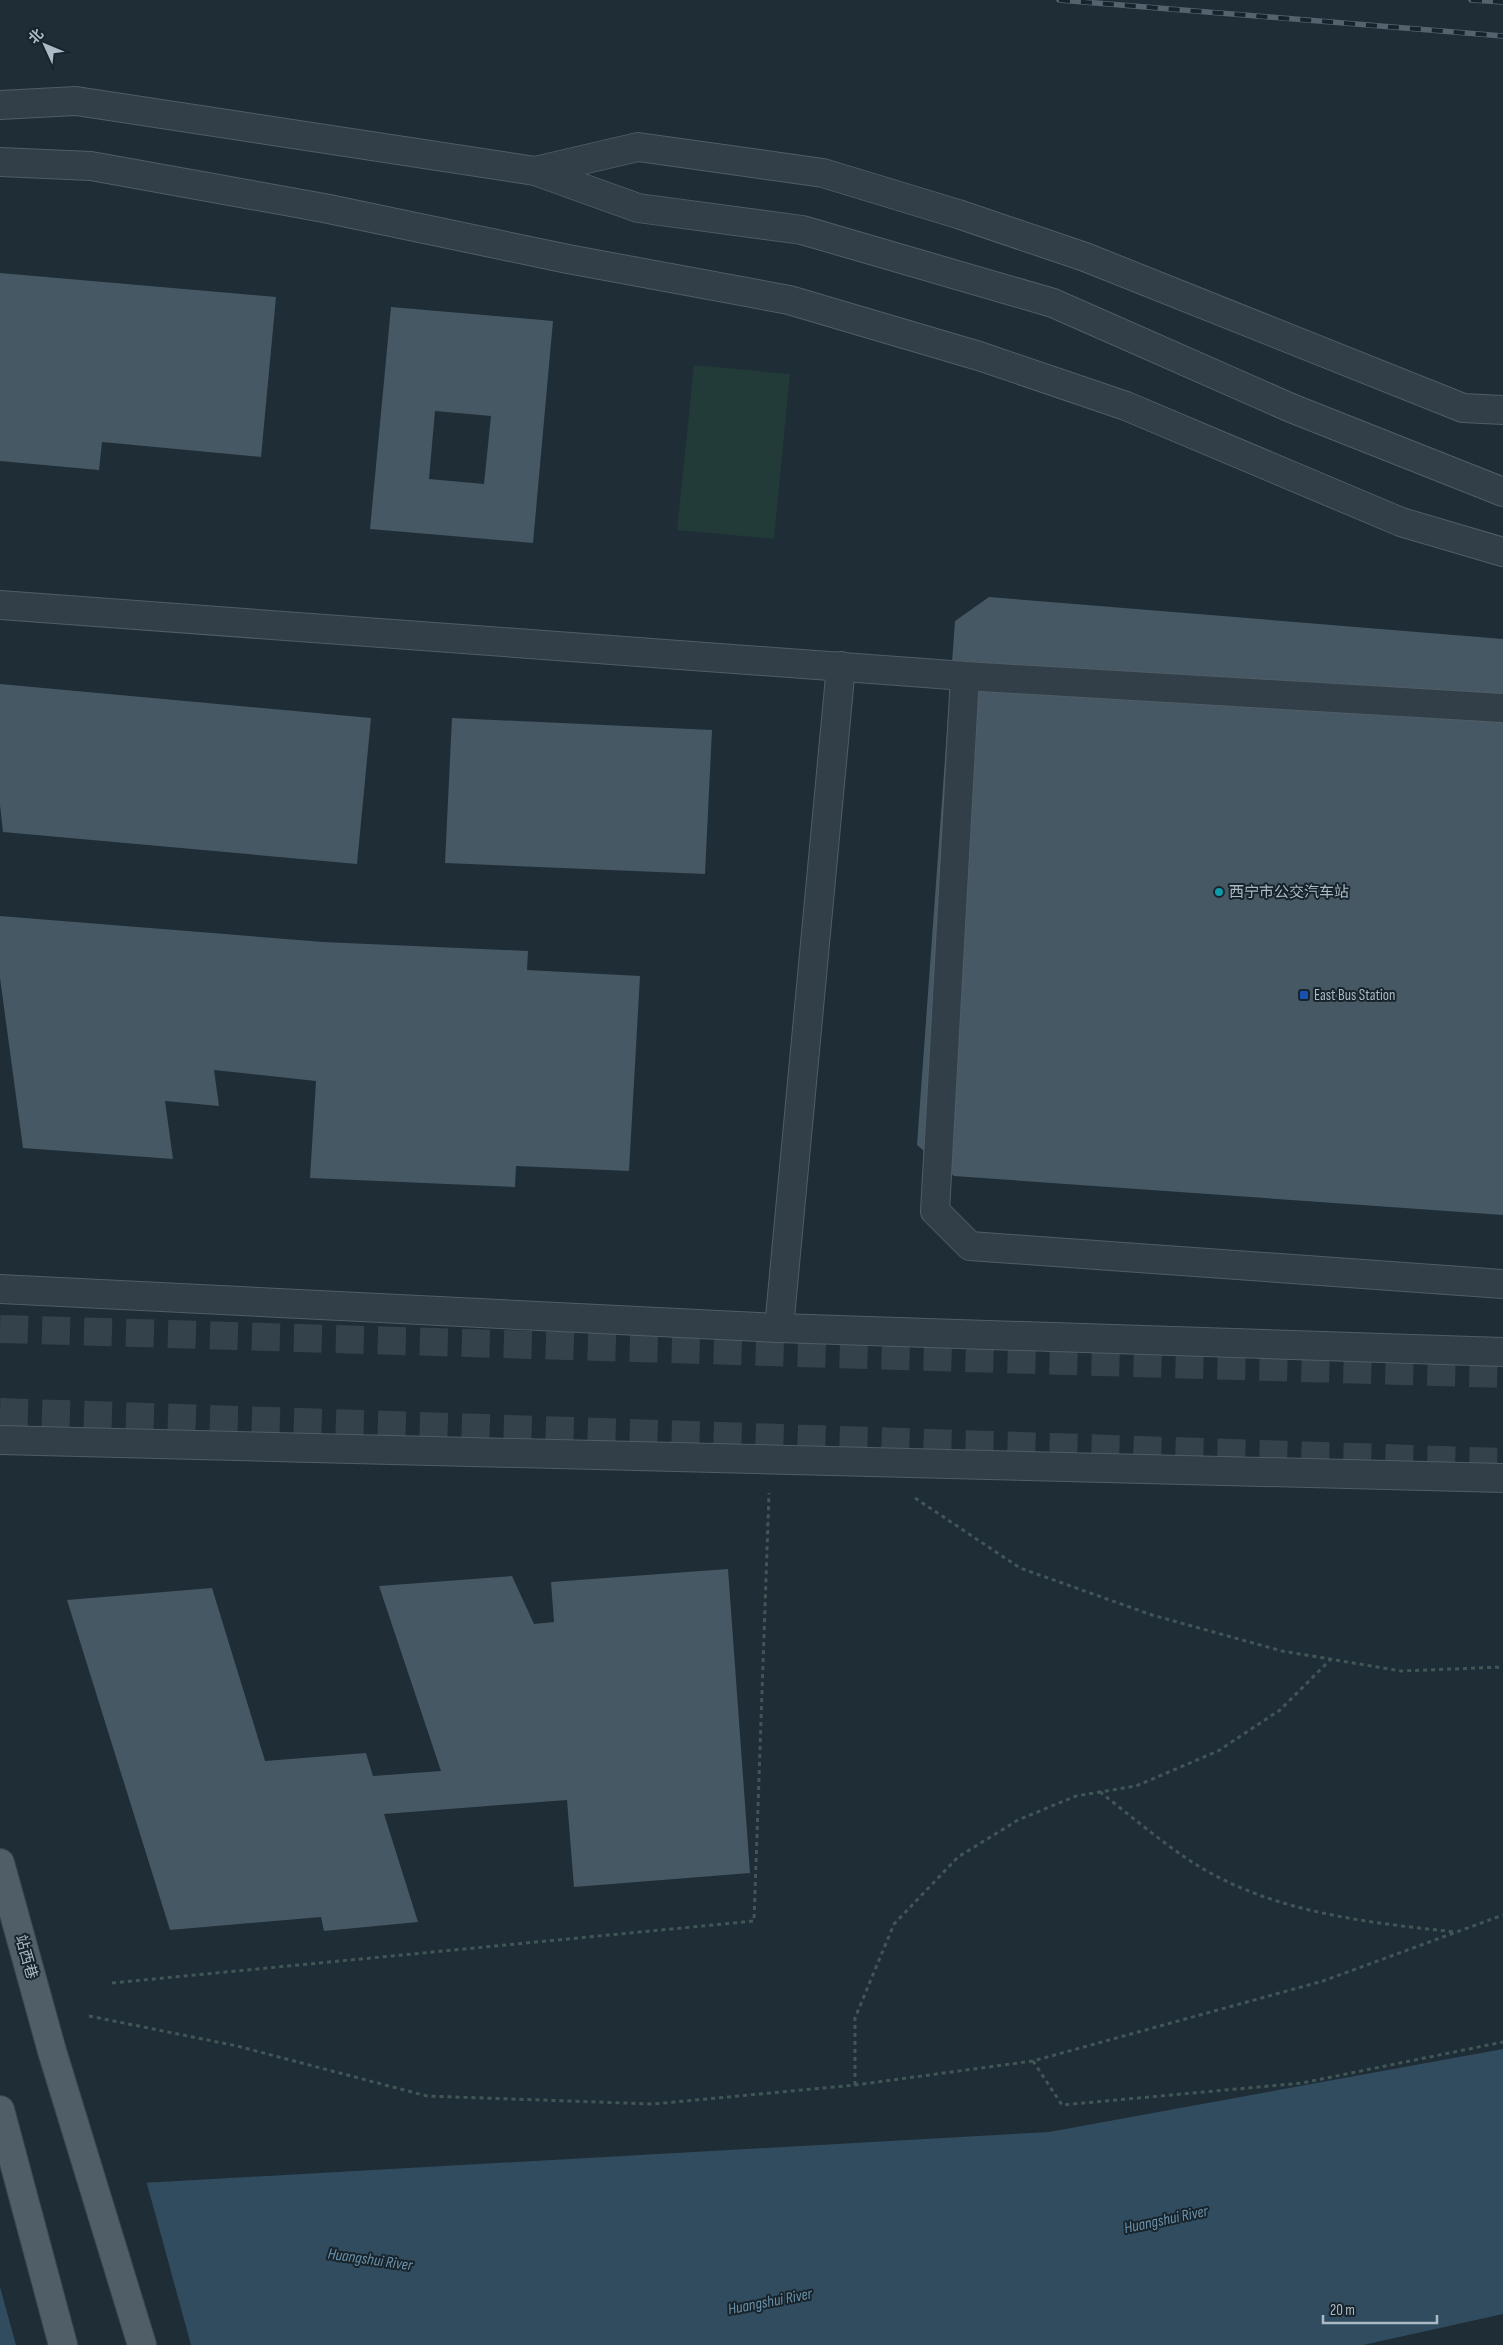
<svg xmlns="http://www.w3.org/2000/svg" width="1503" height="2345" font-family="'Sofia Sans Condensed','Noto Sans SC',sans-serif">
  <style>
    .green { fill: #223a38 }
    .water { fill: #314c5f }
    .pier { fill: #1f2d37 }
    .building { fill: #465863; fill-rule: evenodd }
    .lines { fill: none; stroke-linecap: round; stroke-linejoin: round }
    .highway-tunnel { stroke: #34424c; stroke-width: 28; stroke-dasharray: 28 14; stroke-linecap: butt }
    .minor-casing { stroke: #505d66; stroke-width: 30 }
    .major-casing { stroke: #3c4851; stroke-width: 30 }
    .path { stroke: #405755; stroke-width: 3; stroke-dasharray: 4 4; stroke-linecap: butt }
    .minor { stroke: #323f48; stroke-width: 28 }
    .major { stroke: #505e68; stroke-width: 28 }
    .rail-casing { stroke: #54646f; stroke-width: 5.5 }
    .rail { stroke: #18242c; stroke-width: 4; stroke-dasharray: 11; stroke-linecap: butt }
    .culture-dot { fill: #0f9aa8; stroke: #18242c; stroke-width: 2 }
    .transit-dot { fill: #1a4fb4; stroke: #18242c; stroke-width: 2 }
    .labels { text-anchor: middle; dominant-baseline: central; stroke-width: 4; stroke-linejoin: round; paint-order: stroke }
    .poi-label { font-size: 15px; fill: #acbac5; stroke: #18242c; text-anchor: start }
    .street-label { font-size: 15px; fill: #acbac5; stroke: #18242c }
    .water-label { font-size: 16px; font-style: italic; fill: #6b91aa; stroke: #18242c }
  </style>
  <rect width="100%" height="100%" fill="#1f2d37"/>
  <path class="green" d="M 694,365 L 790,374 L 774,539 L 677,530 Z"/>
  <path class="water" d="M 1503,2049 L 1503,2314 L 1363,2345 L 0,2345 L 0,2188 L 160,2182 L 1049,2132 Z"/>
  <path class="pier" d="M 146,2180 L 191,2345 L 16,2345 L 0,2287 L 0,2185 Z"/>
  <g class="building">
    <path d="M 0,273 L 276,297 L 261,457 L 102,442 L 99,470 L 0,461 Z"/>
    <path d="M 391,307 L 553,321 L 533,543 L 370,529 ZM 435,411 L 491,416 L 484,484 L 429,479 Z"/>
    <path d="M 989,597 L 1503,639 L 1503,1215 L 954,1176 L 917,1145 L 955,621 Z"/>
    <path d="M 0,684 L 371,718 L 357,864 L 3,832 L 0,805 Z"/>
    <path d="M 452,718 L 712,730 L 705,874 L 445,863 Z"/>
    <path d="M 0,916 L 323,942 L 528,951 L 527,970 L 640,976 L 629,1171 L 516,1166 L 515,1187 L 310,1178 L 316,1081 L 214,1070 L 219,1106 L 165,1101 L 173,1159 L 23,1148 L 0,978 Z"/>
    <path d="M 728,1569 L 750,1873 L 574,1887 L 567,1800 L 384,1814 L 418,1922 L 324,1931 L 321,1917 L 170,1930 L 67,1600 L 212,1588 L 265,1761 L 366,1753 L 373,1776 L 441,1771 L 379,1586 L 512,1576 L 534,1624 L 554,1622 L 551,1582 Z"/>
  </g>
  <g class="lines">
    <g class="highway-tunnel">
      <path d="M 0,1329 L 1503,1374"/>
      <path d="M 0,1412 L 1503,1462"/>
    </g>
    <g class="minor-casing">
      <g id="minor">
        <path d="M 0,105 L 76,101 L 535,171 L 638,147 L 823,173 L 958,214 L 1085,257 L 1463,408 L 1503,410"/>
        <path d="M 0,162 L 91,166 L 324,208 L 568,259 L 789,300 L 979,356 L 1126,406 L 1401,522 L 1503,552"/>
        <path d="M 535,171 L 638,208 L 802,230 L 1053,303 L 1291,408 L 1503,492"/>
        <path d="M 0,605 L 965,676 L 1503,708"/>
        <path d="M 965,676 L 935,1211 L 970,1246 L 1503,1284"/>
        <path d="M 0,1289 L 779,1328 L 1503,1352"/>
        <path d="M 779,1328 L 841,666"/>
        <path d="M 0,1440 L 1503,1478"/>
      </g>
    </g>
    <g class="major-casing">
      <g id="major">
        <path d="M 0,1863 L 52,2051 L 142,2345"/>
        <path d="M 0,2110 L 63,2345"/>
      </g>
    </g>
    <g class="path">
      <path d="M 915,1498 L 1020,1568 L 1152,1615 L 1282,1651 L 1401,1671 L 1503,1667"/>
      <path d="M 1100,1792 C 1131,1816 1167,1847 1200,1867 C 1276,1913 1370,1923 1456,1932"/>
      <path d="M 112,1983 L 754,1921 L 769,1493"/>
      <path d="M 89,2016 L 237,2046 L 427,2096 L 653,2104 L 855,2085 L 1033,2061 L 1323,1981 L 1503,1915"/>
      <path d="M 1033,2061 L 1062,2105 L 1302,2083 L 1503,2042"/>
      <path d="M 855,2085 L 855,2018 L 894,1924 L 958,1857 L 1018,1820 L 1076,1796 L 1136,1786 L 1218,1751 L 1280,1710 L 1331,1659"/>
    </g>
    <use href="#minor" class="minor"/>
    <use href="#major" class="major"/>
    <g class="rail-casing">
      <g id="rail">
        <path d="M 1059,0 L 1503,36"/>
        <path d="M 1471,0 L 1503,2"/>
      </g>
    </g>
    <use href="#rail" class="rail"/>
  </g>
  <circle class="culture-dot" cx="1219" cy="892" r="5"/>
  <rect class="transit-dot" x="1299" y="990" width="10" height="10" rx="2.5"/>
  <g class="labels">
    <g class="poi-label">
      <text x="1229" y="892">西宁市公交汽车站</text>
      <text x="1314" y="995">East Bus Station</text>
    </g>
    <g class="street-label">
      <text transform="translate(26 1957) rotate(74)">站西巷</text>
    </g>
    <g class="water-label">
      <text transform="translate(1166 2220) rotate(-12)">Huangshui River</text>
      <text transform="translate(370 2260) rotate(8)">Huangshui River</text>
      <text transform="translate(770 2302) rotate(-11)">Huangshui River</text>
    </g>
  </g>
  <g transform="translate(45 45) rotate(314)" stroke="#18242c" stroke-width="4" paint-order="stroke">
  <path d="M0-4L9 19L0 12L-9 19Z" fill="#acbac5"/>
  <text y="-8" font-size="14" font-weight="bold" text-anchor="middle" fill="#acbac5">北</text>
  </g>
  <path d="M1323 2315v8h114v-8" fill="none" stroke="#acbac5" stroke-width="2.5"/>
  <text x="1330" y="2315" font-size="15" fill="#acbac5" stroke="#18242c" stroke-width="4" paint-order="stroke">20 m</text>
</svg>
